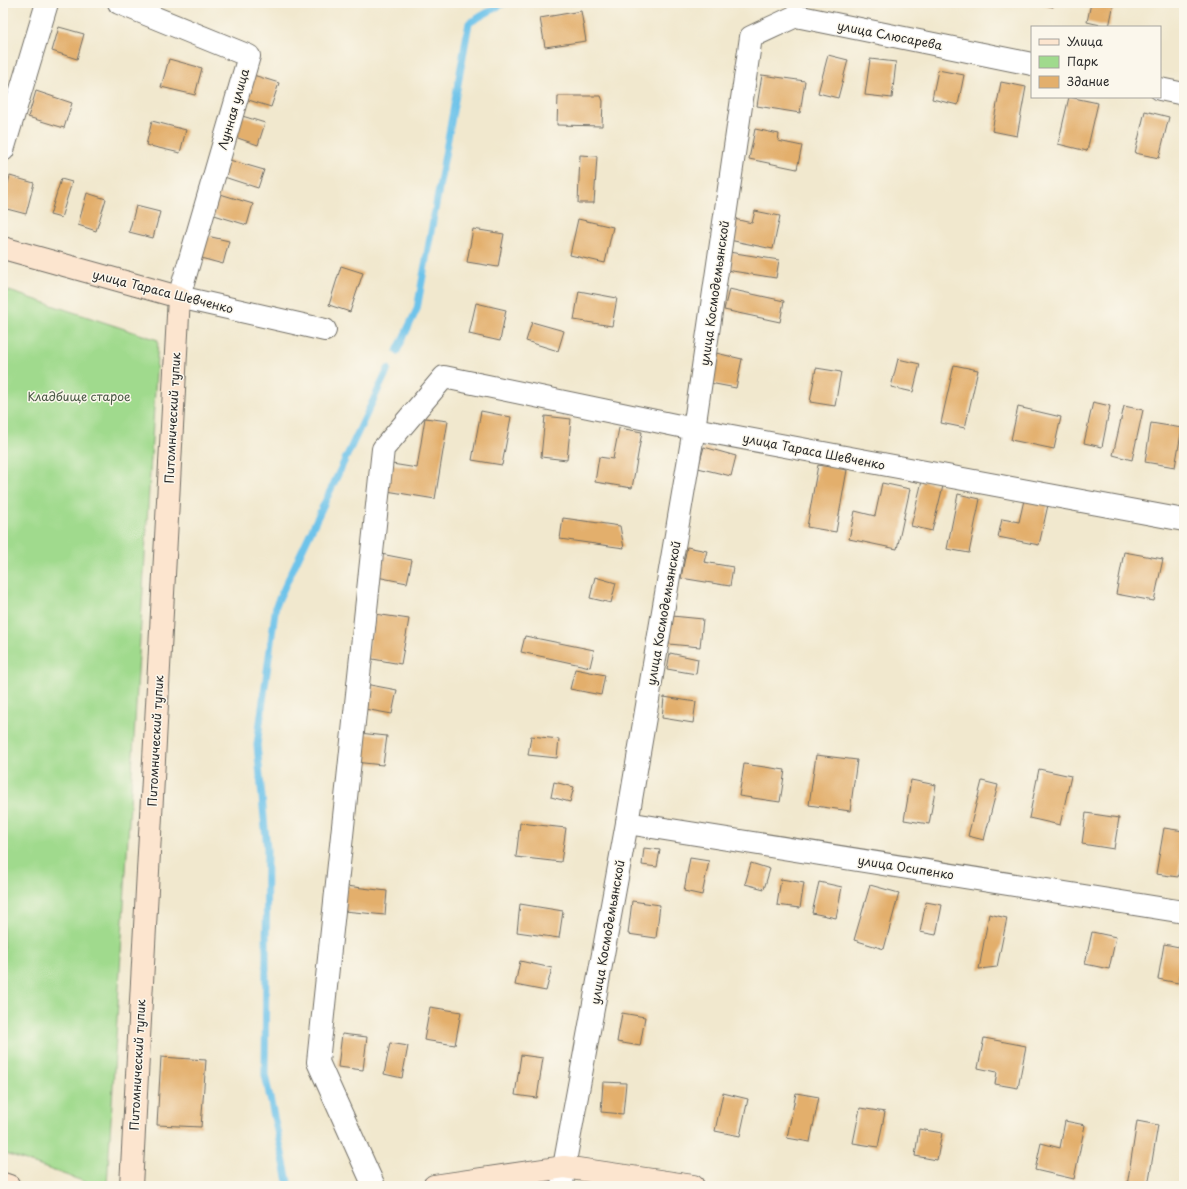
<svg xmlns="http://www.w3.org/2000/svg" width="1187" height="1189" font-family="'Playpen Sans',sans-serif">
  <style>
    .green { fill: #a0da8d; stroke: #66825c }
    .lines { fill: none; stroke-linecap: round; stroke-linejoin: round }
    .stream { stroke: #6dc3ea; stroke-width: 7 }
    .building { fill: #e3af6c }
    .street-casing { stroke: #706d64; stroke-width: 24 }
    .secondary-casing { stroke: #706d64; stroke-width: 24 }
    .street { stroke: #fff; stroke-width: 22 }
    .secondary { stroke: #fce5cf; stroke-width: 22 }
    .labels { text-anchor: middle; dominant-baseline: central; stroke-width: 3; stroke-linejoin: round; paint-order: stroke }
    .street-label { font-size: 12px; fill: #2b2b2b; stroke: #fbf7ec }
    .park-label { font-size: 12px; fill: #485744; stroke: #fbf7ec }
  </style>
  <rect width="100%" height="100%" fill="#fbf7ec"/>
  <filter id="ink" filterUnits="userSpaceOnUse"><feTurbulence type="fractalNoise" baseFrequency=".025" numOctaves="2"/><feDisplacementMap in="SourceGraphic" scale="8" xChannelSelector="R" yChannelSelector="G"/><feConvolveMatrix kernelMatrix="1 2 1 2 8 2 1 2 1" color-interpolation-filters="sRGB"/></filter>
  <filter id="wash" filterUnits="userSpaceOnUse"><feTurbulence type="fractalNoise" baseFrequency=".012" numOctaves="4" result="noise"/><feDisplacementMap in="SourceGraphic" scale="16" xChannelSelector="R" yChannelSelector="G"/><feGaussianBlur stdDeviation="0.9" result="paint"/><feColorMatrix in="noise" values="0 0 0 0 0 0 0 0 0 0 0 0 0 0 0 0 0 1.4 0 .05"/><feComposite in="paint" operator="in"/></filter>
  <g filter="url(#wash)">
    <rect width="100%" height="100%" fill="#f1e8ce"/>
    <path class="green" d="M 3,289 L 158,340 L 107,1186 L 97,1186 L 3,1153 Z"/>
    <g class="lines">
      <g class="stream">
        <path d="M 397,351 L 417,309 L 469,23 L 504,3"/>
        <path d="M 289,1186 L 265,1075 L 267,849 L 257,745 L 276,605 L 388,369"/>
      </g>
    </g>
    <g id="blocks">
      <g class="building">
        <path d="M 1038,3 L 1054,3 L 1053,7 Z"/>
        <path d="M 1091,3 L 1114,3 L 1109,27 L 1087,22 Z"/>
        <path d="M 581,11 L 586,41 L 545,47 L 540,18 Z"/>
        <path d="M 59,27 L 84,34 L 77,59 L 52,51 Z"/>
        <path d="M 828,55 L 848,60 L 838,98 L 818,93 Z"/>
        <path d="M 169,59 L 202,68 L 195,95 L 161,87 Z"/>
        <path d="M 870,59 L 896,62 L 892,98 L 865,95 Z"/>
        <path d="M 938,70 L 964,75 L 958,105 L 932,99 Z"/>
        <path d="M 250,74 L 279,83 L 271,107 L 242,98 Z"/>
        <path d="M 762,75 L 805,81 L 800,113 L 757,106 Z"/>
        <path d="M 1001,82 L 1026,87 L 1017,136 L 992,131 Z"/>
        <path d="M 36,91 L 72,103 L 64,128 L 28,117 Z"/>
        <path d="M 558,96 L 601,96 L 603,101 L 602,126 L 557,125 Z"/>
        <path d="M 1069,97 L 1098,103 L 1087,151 L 1058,144 Z"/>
        <path d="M 1145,111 L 1169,117 L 1159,158 L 1135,153 Z"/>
        <path d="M 239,115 L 265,123 L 258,145 L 232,136 Z"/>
        <path d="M 152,121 L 186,130 L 180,153 L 146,145 Z"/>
        <path d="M 755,129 L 779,134 L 778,141 L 802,146 L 797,169 L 749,159 Z"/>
        <path d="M 580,155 L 597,156 L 594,203 L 578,203 Z"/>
        <path d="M 226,159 L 264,170 L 258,188 L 221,176 Z"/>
        <path d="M 10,176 L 34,183 L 26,214 L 3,208 L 3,202 Z"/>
        <path d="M 61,179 L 72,182 L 61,218 L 50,215 Z"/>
        <path d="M 87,193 L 106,199 L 96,231 L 78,225 Z"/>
        <path d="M 217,193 L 253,204 L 247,225 L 211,214 Z"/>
        <path d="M 136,206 L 160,212 L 153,238 L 129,232 Z"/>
        <path d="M 755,211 L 780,216 L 773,249 L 729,240 L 734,219 L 752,223 Z"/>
        <path d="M 578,219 L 613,227 L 605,263 L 570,255 Z"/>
        <path d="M 473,229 L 504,234 L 498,267 L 467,262 Z"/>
        <path d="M 203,235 L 229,241 L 223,264 L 197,257 Z"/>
        <path d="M 729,252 L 779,260 L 776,278 L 726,270 Z"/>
        <path d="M 341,266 L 363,273 L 350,312 L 329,305 Z"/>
        <path d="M 729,289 L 784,301 L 780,322 L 724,310 Z"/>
        <path d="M 579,291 L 617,298 L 612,326 L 574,320 Z"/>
        <path d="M 476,303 L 506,310 L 500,341 L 469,334 Z"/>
        <path d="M 532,322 L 564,331 L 558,351 L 526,341 Z"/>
        <path d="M 716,353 L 742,359 L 736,388 L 710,383 Z"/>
        <path d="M 898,359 L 920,364 L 913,392 L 891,387 Z"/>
        <path d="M 954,365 L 978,370 L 965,428 L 941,423 Z"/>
        <path d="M 816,368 L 841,372 L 835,406 L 810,402 Z"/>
        <path d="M 1093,402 L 1110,406 L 1102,447 L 1084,443 Z"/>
        <path d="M 1124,406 L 1143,410 L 1132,460 L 1113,455 Z"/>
        <path d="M 1018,407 L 1061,417 L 1054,449 L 1011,440 Z"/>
        <path d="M 481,411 L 511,417 L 502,465 L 472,460 Z"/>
        <path d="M 545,416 L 571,419 L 567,460 L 541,457 Z"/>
        <path d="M 425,418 L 448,421 L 435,499 L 387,491 L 392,464 L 417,468 Z"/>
        <path d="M 1151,423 L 1182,428 L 1175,467 L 1145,462 Z"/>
        <path d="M 619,428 L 642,432 L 632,488 L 595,482 L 599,457 L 613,459 Z"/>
        <path d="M 704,447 L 736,456 L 731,476 L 698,468 Z"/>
        <path d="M 818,465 L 847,470 L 836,532 L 807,527 Z"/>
        <path d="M 922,481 L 943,486 L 932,531 L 911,526 Z"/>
        <path d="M 882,483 L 910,489 L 897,549 L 849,539 L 855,511 L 875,516 Z"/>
        <path d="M 958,494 L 980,499 L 969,553 L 947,549 Z"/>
        <path d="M 1024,500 L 1048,505 L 1039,545 L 998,537 L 1002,519 L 1019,522 Z"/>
        <path d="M 563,518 L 620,526 L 624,548 L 560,539 Z"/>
        <path d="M 687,547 L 707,551 L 704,562 L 733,567 L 730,586 L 681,578 Z"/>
        <path d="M 1124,552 L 1163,559 L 1154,601 L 1116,594 Z"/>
        <path d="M 381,554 L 412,560 L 407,583 L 377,577 Z"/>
        <path d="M 595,577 L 616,583 L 611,603 L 590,598 Z"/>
        <path d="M 375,614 L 409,619 L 401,664 L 367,658 Z"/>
        <path d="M 672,616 L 703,619 L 700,647 L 669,644 Z"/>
        <path d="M 525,636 L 594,650 L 590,667 L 521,652 Z"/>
        <path d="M 670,653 L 698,659 L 696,674 L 667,669 Z"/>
        <path d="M 575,669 L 605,675 L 601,695 L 570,689 Z"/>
        <path d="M 365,684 L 397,690 L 392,714 L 359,708 Z"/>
        <path d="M 664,697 L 696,702 L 693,723 L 662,718 Z"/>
        <path d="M 359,733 L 387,736 L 383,765 L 354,762 Z"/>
        <path d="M 531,736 L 559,739 L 557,758 L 528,755 Z"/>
        <path d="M 816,755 L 857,760 L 850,811 L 809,805 Z"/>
        <path d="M 744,764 L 785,770 L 780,802 L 739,796 Z"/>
        <path d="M 1039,769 L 1071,776 L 1060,825 L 1029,818 Z"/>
        <path d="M 911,780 L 936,785 L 929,824 L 904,820 Z"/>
        <path d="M 982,781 L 998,785 L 984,840 L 968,836 Z"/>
        <path d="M 554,782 L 574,787 L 570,802 L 551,797 Z"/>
        <path d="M 1086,813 L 1119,818 L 1114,849 L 1082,844 Z"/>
        <path d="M 520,823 L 566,828 L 561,862 L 516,857 Z"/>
        <path d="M 1164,828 L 1184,831 L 1184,841 L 1178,877 L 1156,874 Z"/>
        <path d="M 644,848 L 660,850 L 657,867 L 642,865 Z"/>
        <path d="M 690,858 L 709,861 L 702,895 L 684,891 Z"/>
        <path d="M 751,863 L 770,869 L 764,889 L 745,884 Z"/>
        <path d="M 781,879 L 804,883 L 800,908 L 777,905 Z"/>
        <path d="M 819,882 L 842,887 L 836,918 L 812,913 Z"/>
        <path d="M 870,885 L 899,893 L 884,949 L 854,940 Z"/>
        <path d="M 346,886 L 387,891 L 385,915 L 344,911 Z"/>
        <path d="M 632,901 L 660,905 L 656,938 L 628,934 Z"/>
        <path d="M 926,902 L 942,905 L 936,935 L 920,932 Z"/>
        <path d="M 520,904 L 563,911 L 559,938 L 517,932 Z"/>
        <path d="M 989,914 L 1007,918 L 997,967 L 979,969 Z"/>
        <path d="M 1092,932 L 1116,937 L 1109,969 L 1085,964 Z"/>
        <path d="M 1164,944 L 1184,948 L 1178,983 L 1158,979 Z"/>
        <path d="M 520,961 L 552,968 L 546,991 L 515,985 Z"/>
        <path d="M 430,1007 L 461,1012 L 455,1045 L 424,1040 Z"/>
        <path d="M 622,1013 L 645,1017 L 640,1046 L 617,1042 Z"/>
        <path d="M 342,1034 L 367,1037 L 363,1070 L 338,1067 Z"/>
        <path d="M 984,1038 L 1026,1046 L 1018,1088 L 995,1084 L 997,1072 L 978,1068 Z"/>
        <path d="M 390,1043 L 408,1046 L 402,1078 L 384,1074 Z"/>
        <path d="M 521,1055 L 543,1058 L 537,1098 L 515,1095 Z"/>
        <path d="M 161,1057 L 206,1060 L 201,1127 L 157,1125 Z"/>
        <path d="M 603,1082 L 626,1083 L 623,1114 L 601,1112 Z"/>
        <path d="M 723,1093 L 748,1099 L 740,1136 L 715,1131 Z"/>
        <path d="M 796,1093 L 819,1097 L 810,1142 L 787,1138 Z"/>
        <path d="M 860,1108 L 885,1112 L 878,1147 L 853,1143 Z"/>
        <path d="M 1065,1121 L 1085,1125 L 1074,1179 L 1035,1170 L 1041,1143 L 1060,1148 Z"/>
        <path d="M 1137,1121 L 1158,1125 L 1148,1186 L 1127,1186 Z"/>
        <path d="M 919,1129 L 942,1133 L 937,1160 L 915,1156 Z"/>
      </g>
    </g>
  </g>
  <g filter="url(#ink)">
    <use href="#blocks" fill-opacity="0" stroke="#706d64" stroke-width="1"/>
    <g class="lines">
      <g class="street-casing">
        <g id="street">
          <path d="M 119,3 L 249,56 L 179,297 L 325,330"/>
          <path d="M 1160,89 L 1184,94"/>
          <path d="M 3,150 L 47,3"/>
          <path d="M 627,823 L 1184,912"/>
          <path d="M 374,1186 L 318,1062 L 383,449 L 444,377 L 694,429 L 1184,520"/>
          <path d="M 562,1186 L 564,1167 L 627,823 L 694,429 L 751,37 L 796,16 L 1032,64"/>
        </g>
      </g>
      <g class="secondary-casing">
        <g id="secondary">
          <path d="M 3,248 L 179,297 L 131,1186"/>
          <path d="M 3,1184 L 9,1186"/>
          <path d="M 434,1186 L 564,1167 L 693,1186"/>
        </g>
      </g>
      <use href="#street" class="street"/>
      <use href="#secondary" class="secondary"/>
    </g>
  </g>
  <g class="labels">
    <g class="street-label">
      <text transform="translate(890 35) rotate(11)">улица Слюсарева</text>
      <text transform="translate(233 109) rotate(-74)">Лунная улица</text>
      <text transform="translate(163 291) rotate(14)">улица Тараса Шевченко</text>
      <text transform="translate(714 293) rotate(-82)">улица Космодемьянской</text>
      <text transform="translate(172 418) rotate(-87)">Питомнический тупик</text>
      <text transform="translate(814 451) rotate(11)">улица Тараса Шевченко</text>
      <text transform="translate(663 613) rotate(-80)">улица Космодемьянской</text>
      <text transform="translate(155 741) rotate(-87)">Питомнический тупик</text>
      <text transform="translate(906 867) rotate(9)">улица Осипенко</text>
      <text transform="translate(607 932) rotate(-80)">улица Космодемьянской</text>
      <text transform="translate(137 1065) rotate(-87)">Питомнический тупик</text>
    </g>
    <g class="park-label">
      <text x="79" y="396">Кладбище старое</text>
    </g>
  </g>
  <rect width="1187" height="1189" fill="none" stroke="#fbf7ec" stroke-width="16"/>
  <rect x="1031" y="26" width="130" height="72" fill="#fbf7ec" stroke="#a8a59f"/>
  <rect x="1039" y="39" width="20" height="6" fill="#fce5cf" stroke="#a8a59f"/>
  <text x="1067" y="46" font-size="12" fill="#2b2b2b">Улица</text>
  <rect x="1039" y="56" width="20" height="12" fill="#a0da8d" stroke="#a8a59f"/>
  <text x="1067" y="66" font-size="12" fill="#2b2b2b">Парк</text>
  <rect x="1039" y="76" width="20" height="12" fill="#e3af6c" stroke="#a8a59f"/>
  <text x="1067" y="86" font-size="12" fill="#2b2b2b">Здание</text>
</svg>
